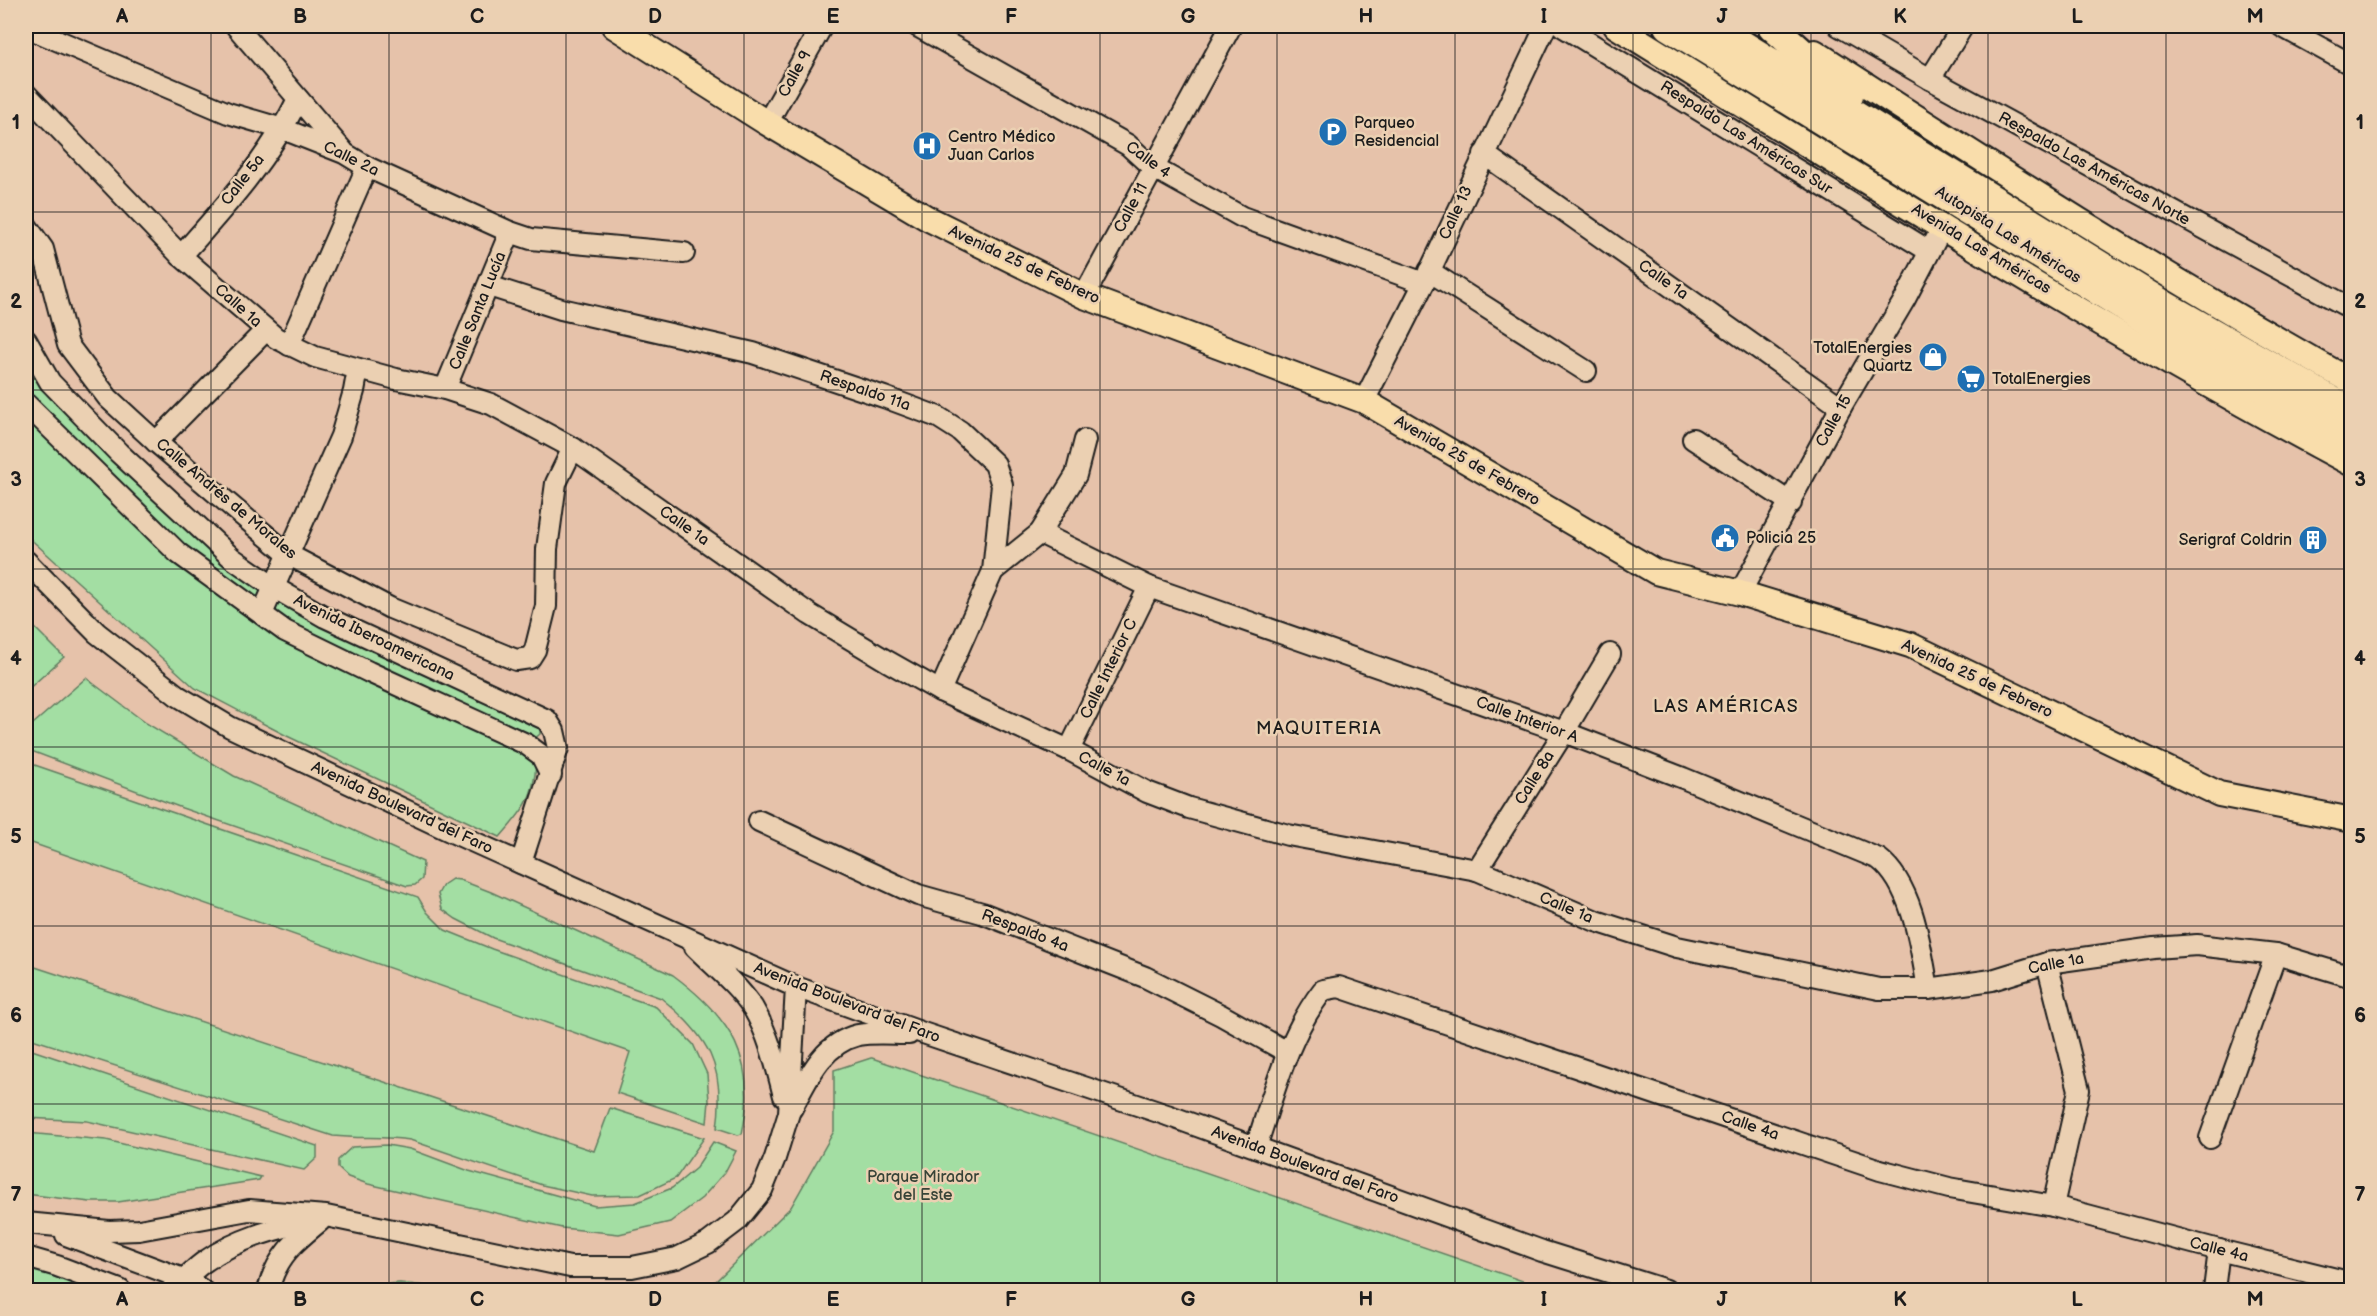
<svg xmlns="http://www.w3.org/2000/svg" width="2377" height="1316" font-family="'Balsamiq Sans',sans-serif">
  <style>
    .green { fill: #a3dea3; stroke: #607d60; stroke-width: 1.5 }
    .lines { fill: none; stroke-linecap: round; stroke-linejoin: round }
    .minor-casing { stroke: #1c1c1c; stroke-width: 24 }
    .major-casing { stroke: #1c1c1c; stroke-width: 28 }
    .highway-casing { stroke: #1c1c1c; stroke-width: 33 }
    .minor { stroke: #ebd0b2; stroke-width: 20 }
    .major { stroke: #f9ddab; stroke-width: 24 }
    .highway { stroke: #f9ddab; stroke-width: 28 }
    .grid { fill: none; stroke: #1c1c1c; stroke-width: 1.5; stroke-opacity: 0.55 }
    .labels { text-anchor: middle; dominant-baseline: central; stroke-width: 5; stroke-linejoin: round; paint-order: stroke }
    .street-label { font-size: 16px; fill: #1c1c1c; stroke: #ebd0b2 }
    .poi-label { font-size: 16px; fill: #1c1c1c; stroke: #ebd0b2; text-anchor: start }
    .park-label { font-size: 16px; fill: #374337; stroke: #ebd0b2 }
    .neighbourhood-label { font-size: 18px; letter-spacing: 1.5px; fill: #1c1c1c; stroke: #ebd0b2 }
    .neatline { fill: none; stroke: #1c1c1c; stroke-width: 2 }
    .grid-label { font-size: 20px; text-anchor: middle; font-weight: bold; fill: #1c1c1c }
  </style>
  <rect width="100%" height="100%" fill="#e6c2aa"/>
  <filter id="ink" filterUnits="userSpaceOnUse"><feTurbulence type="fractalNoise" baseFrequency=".0167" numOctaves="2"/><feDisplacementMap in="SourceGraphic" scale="12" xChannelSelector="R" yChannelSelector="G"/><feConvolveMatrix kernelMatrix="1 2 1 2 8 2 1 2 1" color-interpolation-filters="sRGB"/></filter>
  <g filter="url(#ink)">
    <g class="green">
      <path d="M 26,346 L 230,560 L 540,724 L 540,734 L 532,741 L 285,627 L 172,541 L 26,399 Z"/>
      <path d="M 26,415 L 175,560 L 255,621 L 519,750 L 536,764 C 534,799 523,811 500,837 L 287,736 L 195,688 L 26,535 Z"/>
      <path d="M 26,619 L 64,657 L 26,691 Z"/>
      <path d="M 86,678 L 146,723 L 234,776 L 423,862 L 422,879 L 415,885 L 407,886 L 182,808 L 26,749 L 26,730 Z"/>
      <path d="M 26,762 L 418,897 L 427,912 L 445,930 L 492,949 L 656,1007 L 693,1044 L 707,1074 L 709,1101 L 707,1123 L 617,1093 L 630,1052 L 26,841 Z"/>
      <path d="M 452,879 L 460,880 L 491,892 L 673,975 C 731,1018 758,1060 742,1134 L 738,1135 L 717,1128 C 726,1066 708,1036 661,998 L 493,938 L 456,919 L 442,909 L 438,894 L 443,885 Z"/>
      <path d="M 26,964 L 594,1151 L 610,1108 L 704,1138 L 676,1178 L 640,1195 L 592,1196 L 542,1185 L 410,1140 C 384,1136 359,1139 333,1136 L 26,1037 Z"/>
      <path d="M 26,1048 L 317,1146 L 317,1158 L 304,1170 L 87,1121 L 26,1118 Z"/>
      <path d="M 871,1058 L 872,1058 L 1549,1290 L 681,1290 L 716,1281 L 791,1207 L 834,1131 L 834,1070 Z"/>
      <path d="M 26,1133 L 106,1140 L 261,1177 L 259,1180 L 118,1202 L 90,1202 L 26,1194 Z"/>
      <path d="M 713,1142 L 736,1151 L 725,1172 L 702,1198 L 670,1222 L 619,1234 L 562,1228 L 368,1184 L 348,1177 L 338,1168 L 338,1160 L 352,1147 L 387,1145 L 410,1149 L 469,1171 L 595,1206 L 635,1203 L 672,1188 L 696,1168 Z"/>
      <path d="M 26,1264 L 98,1290 L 26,1290 Z"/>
      <path d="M 400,1283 L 462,1290 L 316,1289 Z"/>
    </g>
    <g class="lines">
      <g class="minor-casing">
        <g id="minor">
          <path d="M 236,26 L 343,151"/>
          <path d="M 917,26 L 1128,145 L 1152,167 L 1242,217 L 1424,283"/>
          <path d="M 1562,26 L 1929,251"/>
          <path d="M 1839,26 L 1930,79 L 2352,309"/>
          <path d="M 2281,26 L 2352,65"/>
          <path d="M 26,27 L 228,113 L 283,129 L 344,153 L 367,167 L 510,232 L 531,239 L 684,253"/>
          <path d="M 1930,79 L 1963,26"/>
          <path d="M 26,94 L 181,256 L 276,338 L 315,357 L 396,379 L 445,389 L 491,404 L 573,448 L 809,614 L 887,661 L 940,691 L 1069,750 L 1147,792 L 1189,808 L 1288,835 L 1477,870 L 1596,921 L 1677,947 L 1879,989 L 1928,989 L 1992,980 L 2047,963 L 2154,948 L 2197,945 L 2276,954 L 2352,977"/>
          <path d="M 767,123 L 822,26"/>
          <path d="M 1484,154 L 1841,407"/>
          <path d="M 26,225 L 43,249 L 68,345 L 108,398 L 156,442 L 289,555 L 390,608 L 516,660 L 530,658 L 535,650 L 546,606 L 547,549 L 556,483 L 573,448"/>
          <path d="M 181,256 C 224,208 270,157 298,99"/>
          <path d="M 1429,271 L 1586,371"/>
          <path d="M 489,286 L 561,309 L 753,353 L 884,397 L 938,417 L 960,431 L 995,464 L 1002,485 L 993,571 L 940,691"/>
          <path d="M 1084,296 L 1231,26"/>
          <path d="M 26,340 L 50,382 L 119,453 L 232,558 L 275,588 L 325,617 L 547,720 L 554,731 L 558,748 L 521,863"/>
          <path d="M 289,345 L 367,167"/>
          <path d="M 445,389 L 510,232"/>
          <path d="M 1364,401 L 1424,283 L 1546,26"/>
          <path d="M 26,404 L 178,553 L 285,631 L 369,672 L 526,744 L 541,755 L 551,775"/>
          <path d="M 1693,439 L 1791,503"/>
          <path d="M 156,442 L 266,330"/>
          <path d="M 1040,533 L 1149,587 L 1564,732 L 1683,778 L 1879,859 C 1913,885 1921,949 1928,989"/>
          <path d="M 26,561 L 97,633 L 178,696 L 230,727 L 456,834 L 796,987 L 923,1033 L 1167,1115 L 1542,1251 L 1666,1290"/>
          <path d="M 993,571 L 1040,533 L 1076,475 L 1085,440"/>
          <path d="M 1740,593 L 1841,407 L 1905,299 L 1943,226"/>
          <path d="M 262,614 L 341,436 L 354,391 L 358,369"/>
          <path d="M 1069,750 L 1149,587"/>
          <path d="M 759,821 L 918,895 L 982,913 L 1145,977 L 1221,1015 L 1287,1052"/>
          <path d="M 1477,870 L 1564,732 L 1610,654"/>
          <path d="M 695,947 C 714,966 738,985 753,1008 C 769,1035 776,1065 784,1096"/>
          <path d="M 2047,963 L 2079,1090 L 2053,1206"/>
          <path d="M 792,1108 C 808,1078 822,1044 858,1035 C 873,1032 893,1034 909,1034"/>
          <path d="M 2210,1138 L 2276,954"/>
          <path d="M 1256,1147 C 1274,1093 1288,1035 1323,990 L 1339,987 L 1880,1170 L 1949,1188 L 2053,1206 L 2219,1250 L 2352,1283"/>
          <path d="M 26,1223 L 109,1231 L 139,1230 L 249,1210 L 326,1216 L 570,1267 L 632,1267 L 677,1258 L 708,1243 L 737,1221 L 762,1190 L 775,1158 L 789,1113 L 796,987"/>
          <path d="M 66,1235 L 186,1280 L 202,1290"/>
          <path d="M 26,1257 L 57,1266 L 120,1290"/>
          <path d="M 171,1290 C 184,1281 194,1268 207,1260 C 237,1239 275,1229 311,1220"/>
          <path d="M 268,1290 C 277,1256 293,1243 320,1221"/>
          <path d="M 2214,1290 L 2219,1250"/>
        </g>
      </g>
      <g class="major-casing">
        <g id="major">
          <path d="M 614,26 L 767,123 L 927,218 L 1084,296 L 1364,401 L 1656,572 L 1740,593 L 1910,645 L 2219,794 L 2352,820"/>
          <path d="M 1616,26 C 1857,176 2101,330 2352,464"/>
          <path d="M 1815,52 C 1991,166 2168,279 2352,382"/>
        </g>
      </g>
      <g class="highway-casing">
        <g id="highway">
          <path d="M 1668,26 L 2206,357 L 2352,437"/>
          <path d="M 1712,26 L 2166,306 L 2352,412"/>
          <path d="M 1772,26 L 1849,95"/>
        </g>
      </g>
      <use href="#minor" class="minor"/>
      <use href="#major" class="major"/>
      <use href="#highway" class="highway"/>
    </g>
  </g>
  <path class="grid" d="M 211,26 L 211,1290M 389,26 L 389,1290M 566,26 L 566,1290M 744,26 L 744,1290M 922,26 L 922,1290M 1100,26 L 1100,1290M 1277,26 L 1277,1290M 1455,26 L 1455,1290M 1633,26 L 1633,1290M 1811,26 L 1811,1290M 1988,26 L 1988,1290M 2166,26 L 2166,1290M 26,212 L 2352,212M 26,390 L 2352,390M 26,569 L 2352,569M 26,747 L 2352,747M 26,926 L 2352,926M 26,1104 L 2352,1104"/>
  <defs>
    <g id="parking-disc" transform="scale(1.5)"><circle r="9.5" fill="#1f6fb2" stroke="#ebd0b2"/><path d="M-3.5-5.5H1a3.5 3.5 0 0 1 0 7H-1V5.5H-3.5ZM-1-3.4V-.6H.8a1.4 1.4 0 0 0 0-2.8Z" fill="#fff"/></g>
    <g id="hospital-disc" transform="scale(1.5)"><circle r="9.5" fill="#1f6fb2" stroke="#ebd0b2"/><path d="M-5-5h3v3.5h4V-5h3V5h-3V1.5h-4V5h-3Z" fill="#fff"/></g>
    <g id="shop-disc" transform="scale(1.5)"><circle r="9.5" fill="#1f6fb2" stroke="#ebd0b2"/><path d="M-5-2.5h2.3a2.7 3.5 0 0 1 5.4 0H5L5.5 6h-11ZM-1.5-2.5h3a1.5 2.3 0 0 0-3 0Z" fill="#fff"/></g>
    <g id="supermarket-disc" transform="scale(1.5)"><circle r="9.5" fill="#1f6fb2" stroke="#ebd0b2"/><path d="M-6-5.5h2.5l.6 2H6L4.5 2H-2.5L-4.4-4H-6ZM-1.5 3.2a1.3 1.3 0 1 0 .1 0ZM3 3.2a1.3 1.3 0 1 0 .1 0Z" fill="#fff"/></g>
    <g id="civic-disc" transform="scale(1.5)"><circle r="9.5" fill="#1f6fb2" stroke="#ebd0b2"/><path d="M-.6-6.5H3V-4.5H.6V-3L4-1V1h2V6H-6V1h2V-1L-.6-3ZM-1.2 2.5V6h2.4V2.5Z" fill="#fff"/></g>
    <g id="building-disc" transform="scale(1.5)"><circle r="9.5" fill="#1f6fb2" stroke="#ebd0b2"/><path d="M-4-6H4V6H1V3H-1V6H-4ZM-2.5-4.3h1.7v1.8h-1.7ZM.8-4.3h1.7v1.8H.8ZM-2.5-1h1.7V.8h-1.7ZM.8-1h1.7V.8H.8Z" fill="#fff"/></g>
  </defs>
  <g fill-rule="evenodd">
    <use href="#parking-disc" x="1333" y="132"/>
    <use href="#hospital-disc" x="927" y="146"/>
    <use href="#shop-disc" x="1933" y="357"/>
    <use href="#supermarket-disc" x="1971" y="379"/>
    <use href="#civic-disc" x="1725" y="538"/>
    <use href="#building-disc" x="2313" y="540"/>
  </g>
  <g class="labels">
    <g class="street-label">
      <text transform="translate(795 74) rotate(-61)">Calle 9</text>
      <text transform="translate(1746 138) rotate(32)">Respaldo Las Américas Sur</text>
      <text transform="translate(351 159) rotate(26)">Calle 2a</text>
      <text transform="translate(1148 160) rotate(36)">Calle 4</text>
      <text transform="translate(2094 169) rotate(29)">Respaldo Las Américas Norte</text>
      <text transform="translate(243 180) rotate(-52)">Calle 5a</text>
      <text transform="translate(1131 208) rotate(-62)">Calle 11</text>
      <text transform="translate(1456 213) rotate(-65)">Calle 13</text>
      <text transform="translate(2008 235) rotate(32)">Autopista Las Américas</text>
      <text transform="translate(1981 249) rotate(31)">Avenida Las Américas</text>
      <text transform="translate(1024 265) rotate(25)">Avenida 25 de Febrero</text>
      <text transform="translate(1663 280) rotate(35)">Calle 1a</text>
      <text transform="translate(238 306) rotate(41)">Calle 1a</text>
      <text transform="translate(478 311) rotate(-68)">Calle Santa Lucía</text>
      <text transform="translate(865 391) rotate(19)">Respaldo 11a</text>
      <text transform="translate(1834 421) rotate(-61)">Calle 15</text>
      <text transform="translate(1467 461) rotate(30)">Avenida 25 de Febrero</text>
      <text transform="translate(226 499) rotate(40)">Calle Andrés de Morales</text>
      <text transform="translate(684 526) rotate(35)">Calle 1a</text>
      <text transform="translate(374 638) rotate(26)">Avenida Iberoamericana</text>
      <text transform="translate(1109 669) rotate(-64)">Calle Interior C</text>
      <text transform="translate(1977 679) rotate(25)">Avenida 25 de Febrero</text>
      <text transform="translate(1527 720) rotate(20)">Calle Interior A</text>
      <text transform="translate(1104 769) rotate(28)">Calle 1a</text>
      <text transform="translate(1535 778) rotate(-58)">Calle 8a</text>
      <text transform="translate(402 808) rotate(25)">Avenida Boulevard del Faro</text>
      <text transform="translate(1566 908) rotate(23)">Calle 1a</text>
      <text transform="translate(1025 931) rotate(21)">Respaldo 4a</text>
      <text transform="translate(2056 964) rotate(-11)">Calle 1a</text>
      <text transform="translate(847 1003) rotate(21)">Avenida Boulevard del Faro</text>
      <text transform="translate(1750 1126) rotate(19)">Calle 4a</text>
      <text transform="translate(1305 1165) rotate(20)">Avenida Boulevard del Faro</text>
      <text transform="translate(2219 1250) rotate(14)">Calle 4a</text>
    </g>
    <g class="poi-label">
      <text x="1354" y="123">Parqueo<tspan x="1354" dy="18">Residencial</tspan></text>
      <text x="948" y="137">Centro Médico<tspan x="948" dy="18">Juan Carlos</tspan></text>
      <text x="1912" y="348" text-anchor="end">TotalEnergies<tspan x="1912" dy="18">Quartz</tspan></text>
      <text x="1992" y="379">TotalEnergies</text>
      <text x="1746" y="538">Policia 25</text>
      <text x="2292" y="540" text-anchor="end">Serigraf Coldrin</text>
    </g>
    <g class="park-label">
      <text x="923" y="1177">Parque Mirador<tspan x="923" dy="18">del Este</tspan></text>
    </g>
    <g class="neighbourhood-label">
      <text x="1726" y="706">LAS AMÉRICAS</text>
      <text x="1319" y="728">MAQUITERIA</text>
    </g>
  </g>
  <rect width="2377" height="1316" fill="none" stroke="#ebd0b2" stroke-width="66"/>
  <rect x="33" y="33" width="2311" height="1250" class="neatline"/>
  <g class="grid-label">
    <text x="122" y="23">A</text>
    <text x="300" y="23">B</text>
    <text x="477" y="23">C</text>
    <text x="655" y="23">D</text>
    <text x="833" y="23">E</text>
    <text x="1011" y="23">F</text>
    <text x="1188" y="23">G</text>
    <text x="1366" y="23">H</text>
    <text x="1544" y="23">I</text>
    <text x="1722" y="23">J</text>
    <text x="1900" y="23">K</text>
    <text x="2077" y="23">L</text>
    <text x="2255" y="23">M</text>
    <text x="16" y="129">1</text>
    <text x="2360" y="129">1</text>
    <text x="16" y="308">2</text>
    <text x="2360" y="308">2</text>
    <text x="16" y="486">3</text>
    <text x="2360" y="486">3</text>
    <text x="16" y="665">4</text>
    <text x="2360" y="665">4</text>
    <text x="16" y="843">5</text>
    <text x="2360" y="843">5</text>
    <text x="16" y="1022">6</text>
    <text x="2360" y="1022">6</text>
    <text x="16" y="1201">7</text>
    <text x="2360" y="1201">7</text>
    <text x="122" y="1306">A</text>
    <text x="300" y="1306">B</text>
    <text x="477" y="1306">C</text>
    <text x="655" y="1306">D</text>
    <text x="833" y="1306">E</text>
    <text x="1011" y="1306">F</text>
    <text x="1188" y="1306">G</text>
    <text x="1366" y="1306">H</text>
    <text x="1544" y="1306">I</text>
    <text x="1722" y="1306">J</text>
    <text x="1900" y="1306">K</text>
    <text x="2077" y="1306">L</text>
    <text x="2255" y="1306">M</text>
  </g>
</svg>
